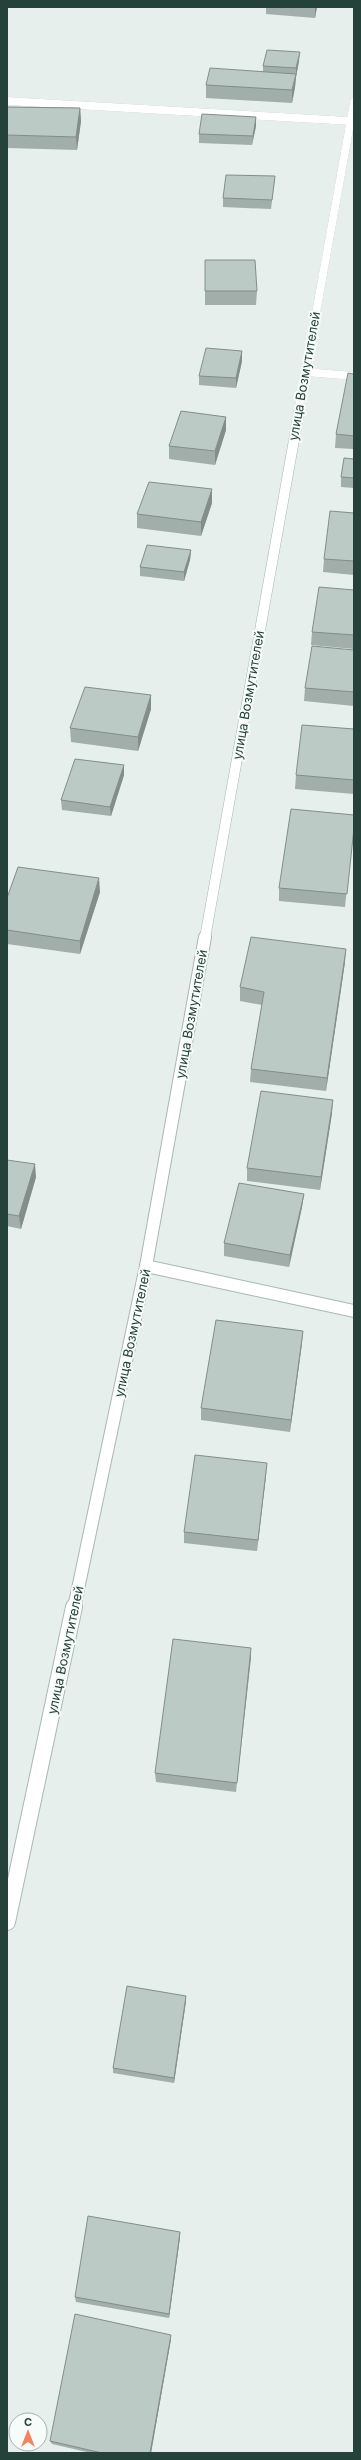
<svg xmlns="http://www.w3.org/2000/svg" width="361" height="2460" font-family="Inter,sans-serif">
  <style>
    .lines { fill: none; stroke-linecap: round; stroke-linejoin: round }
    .lane-far1-casing { stroke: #a8b8b2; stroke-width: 8 }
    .lane-casing { stroke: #a8b8b2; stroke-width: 14 }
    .street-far3-casing { stroke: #a8b8b2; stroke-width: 8 }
    .street-far2-casing { stroke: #a8b8b2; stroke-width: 11 }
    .street-far1-casing { stroke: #a8b8b2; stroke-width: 14 }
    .street-casing { stroke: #a8b8b2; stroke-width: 18 }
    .lane-far1 { stroke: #fff; stroke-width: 8 }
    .lane { stroke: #fff; stroke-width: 12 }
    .street-far3 { stroke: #fff; stroke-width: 8 }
    .street-far2 { stroke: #fff; stroke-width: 10 }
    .street-far1 { stroke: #fff; stroke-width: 12 }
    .street { stroke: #fff; stroke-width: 16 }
    .wall { fill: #a1aea9 }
    .shaded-wall { fill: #838d89 }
    .building { fill: #bbcac4; stroke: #838d89 }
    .labels { text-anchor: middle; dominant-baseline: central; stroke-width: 4; stroke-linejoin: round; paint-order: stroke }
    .street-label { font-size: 13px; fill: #24423a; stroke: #f7fbf9 }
  </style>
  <rect width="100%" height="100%" fill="#e6efeb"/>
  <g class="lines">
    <g class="lane-far1-casing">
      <path id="lane-far1" d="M 305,372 L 354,376"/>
    </g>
    <g class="lane-casing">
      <path id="lane" d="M 146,1266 L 354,1311"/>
    </g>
    <g class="street-far3-casing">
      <g id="street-far3">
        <path d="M 7,101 L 350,121"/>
        <path d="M 298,413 L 354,102"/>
      </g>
    </g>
    <g class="street-far2-casing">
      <path id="street-far2" d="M 205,938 L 299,412"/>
    </g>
    <g class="street-far1-casing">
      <path id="street-far1" d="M 74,1608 L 146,1266 L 205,937"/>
    </g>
    <g class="street-casing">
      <path id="street" d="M 7,1922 L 74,1607"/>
    </g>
    <use href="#lane-far1" class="lane-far1"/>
    <use href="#lane" class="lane"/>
    <use href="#street-far3" class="street-far3"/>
    <use href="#street-far2" class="street-far2"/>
    <use href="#street-far1" class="street-far1"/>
    <use href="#street" class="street"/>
  </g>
  <g class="wall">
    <path d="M 266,7 L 317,7 L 315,18 L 266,14 Z"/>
    <path d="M 299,61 L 296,77 L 295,87 L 292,103 L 206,98 L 206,85 L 263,72 L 263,66 Z"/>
    <path d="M 7,107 L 80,108 L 81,121 L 77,150 L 7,148 Z"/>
    <path d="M 256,117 L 256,126 L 252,145 L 199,143 L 199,134 Z"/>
    <path d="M 275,176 L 274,185 L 271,209 L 223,207 L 223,198 Z"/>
    <path d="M 205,260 L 257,291 L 256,305 L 205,305 Z"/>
    <path d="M 242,351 L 242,361 L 236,388 L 199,385 L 199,376 Z"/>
    <path d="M 354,374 L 354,449 L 335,448 L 336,434 Z"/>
    <path d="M 226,417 L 226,430 L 215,465 L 169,459 L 169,446 Z"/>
    <path d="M 354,459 L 354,488 L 341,487 L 341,477 Z"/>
    <path d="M 212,503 L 201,536 L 137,528 L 137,514 Z"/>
    <path d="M 354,513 L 354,575 L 323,572 L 324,559 Z"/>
    <path d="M 191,550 L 190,560 L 184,581 L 140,576 L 140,567 Z"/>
    <path d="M 354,590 L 354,649 L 311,645 L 312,632 Z"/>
    <path d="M 354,650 L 354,706 L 304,701 L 305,688 Z"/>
    <path d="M 151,695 L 151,709 L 138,751 L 71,742 L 70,728 Z"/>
    <path d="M 354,729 L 354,794 L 295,789 L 296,775 Z"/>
    <path d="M 124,765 L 124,775 L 111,816 L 62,810 L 61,800 Z"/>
    <path d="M 354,815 L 345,907 L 279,901 L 279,888 Z"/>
    <path d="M 100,892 L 80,954 L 7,944 L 7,898 Z"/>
    <path d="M 345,962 L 326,1091 L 250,1082 L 251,1069 L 262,1005 L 240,1001 L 240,987 Z"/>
    <path d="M 332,1113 L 320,1190 L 247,1181 L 247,1168 Z"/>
    <path d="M 7,1160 L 36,1177 L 21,1229 L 7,1226 Z"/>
    <path d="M 304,1194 L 302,1207 L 289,1267 L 224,1256 L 224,1243 Z"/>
    <path d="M 302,1343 L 290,1432 L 201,1420 L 201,1408 Z"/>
    <path d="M 266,1475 L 257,1551 L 184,1543 L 184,1532 Z"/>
    <path d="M 251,1648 L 236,1792 L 156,1782 L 155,1773 Z"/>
    <path d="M 186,2001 L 174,2083 L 113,2073 L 113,2068 Z"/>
    <path d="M 180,2232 L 180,2237 L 169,2318 L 76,2302 L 75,2297 Z"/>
    <path d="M 171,2335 L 171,2339 L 151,2453 L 91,2453 L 52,2444 L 50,2441 Z"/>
  </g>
  <g class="shaded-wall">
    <path d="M 315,7 L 317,7 L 315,18 Z"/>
    <path d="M 300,52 L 299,61 L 296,77 L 295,87 L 292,103 L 292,90 L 296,74 L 296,68 Z"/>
    <path d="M 80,108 L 81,121 L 77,150 L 76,137 Z"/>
    <path d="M 256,117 L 256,126 L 252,145 L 253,136 Z"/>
    <path d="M 242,351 L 242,361 L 236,388 L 236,378 Z"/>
    <path d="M 226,417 L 226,430 L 215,465 L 215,451 Z"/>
    <path d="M 212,489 L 212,503 L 201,536 L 201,522 Z"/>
    <path d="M 191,550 L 190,560 L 184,581 L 184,572 Z"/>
    <path d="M 151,695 L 151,709 L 138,751 L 138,737 Z"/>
    <path d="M 124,765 L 124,775 L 111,816 L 110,807 Z"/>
    <path d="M 99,878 L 100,892 L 80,954 L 80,941 Z"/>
    <path d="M 346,949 L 345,962 L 326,1091 L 327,1078 Z"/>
    <path d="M 333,1100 L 332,1113 L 320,1190 L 321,1177 Z"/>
    <path d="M 35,1164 L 36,1177 L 21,1229 L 19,1216 Z"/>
    <path d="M 304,1194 L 302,1207 L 289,1267 L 290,1255 Z"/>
    <path d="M 303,1331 L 302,1343 L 290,1432 L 291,1420 Z"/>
    <path d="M 267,1463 L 266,1475 L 257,1551 L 258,1540 Z"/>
    <path d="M 251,1648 L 251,1658 L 236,1792 L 237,1783 Z"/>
    <path d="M 186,1996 L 186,2001 L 174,2083 L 174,2078 Z"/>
    <path d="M 180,2232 L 180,2237 L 169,2318 L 169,2314 Z"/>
    <path d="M 171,2335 L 171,2339 L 151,2453 L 150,2453 Z"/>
  </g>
  <g class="building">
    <path d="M 267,50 L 300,52 L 296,68 L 263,66 Z"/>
    <path d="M 210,68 L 296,74 L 292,90 L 206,85 Z"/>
    <path d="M 7,107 L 80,108 L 76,137 L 7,135 Z"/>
    <path d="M 202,114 L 256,117 L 253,136 L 199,134 Z"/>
    <path d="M 226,175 L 275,176 L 272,200 L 223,198 Z"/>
    <path d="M 205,260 L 255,260 L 257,291 L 205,291 Z"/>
    <path d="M 206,348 L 242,351 L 236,378 L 199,376 Z"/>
    <path d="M 348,373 L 354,374 L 354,436 L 336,434 Z"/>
    <path d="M 181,411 L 226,417 L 215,451 L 169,446 Z"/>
    <path d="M 344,458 L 354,459 L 354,478 L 341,477 Z"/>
    <path d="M 149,482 L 212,489 L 201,522 L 137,514 Z"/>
    <path d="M 330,511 L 354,513 L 354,561 L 324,559 Z"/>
    <path d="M 147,545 L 191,550 L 184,572 L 140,567 Z"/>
    <path d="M 319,587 L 354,590 L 354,635 L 312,632 Z"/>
    <path d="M 312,646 L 354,650 L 354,692 L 305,688 Z"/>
    <path d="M 85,687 L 151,695 L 138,737 L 70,728 Z"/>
    <path d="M 302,725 L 354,729 L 354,780 L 296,775 Z"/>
    <path d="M 75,759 L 124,765 L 110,807 L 61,800 Z"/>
    <path d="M 291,809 L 354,815 L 354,828 L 347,894 L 279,888 Z"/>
    <path d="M 18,867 L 99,878 L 80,941 L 7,930 L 7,898 Z"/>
    <path d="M 251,937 L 346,949 L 327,1078 L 251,1069 L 264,992 L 240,987 Z"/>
    <path d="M 261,1091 L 333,1100 L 321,1177 L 247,1168 Z"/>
    <path d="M 7,1160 L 35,1164 L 19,1216 L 7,1214 Z"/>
    <path d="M 239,1183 L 304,1194 L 290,1255 L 224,1243 Z"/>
    <path d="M 216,1320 L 303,1331 L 291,1420 L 201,1408 Z"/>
    <path d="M 195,1455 L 267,1463 L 258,1540 L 184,1532 Z"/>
    <path d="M 173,1639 L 251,1648 L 237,1783 L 155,1773 Z"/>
    <path d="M 127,1986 L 186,1996 L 174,2078 L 113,2068 Z"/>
    <path d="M 88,2216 L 180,2232 L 169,2314 L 75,2297 Z"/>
    <path d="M 75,2314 L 171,2335 L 150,2453 L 102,2453 L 50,2441 Z"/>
  </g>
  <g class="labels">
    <g class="street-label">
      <text transform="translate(304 376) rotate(-80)">улица Возмутителей</text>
      <text transform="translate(248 695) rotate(-80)">улица Возмутителей</text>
      <text transform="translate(191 1014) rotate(-80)">улица Возмутителей</text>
      <text transform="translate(132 1333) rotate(-78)">улица Возмутителей</text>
      <text transform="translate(65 1650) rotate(-78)">улица Возмутителей</text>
    </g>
  </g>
  <rect width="361" height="2460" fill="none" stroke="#24423a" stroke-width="16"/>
  <g transform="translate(28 2432)"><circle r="19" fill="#f7fbf9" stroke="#a3b1ad"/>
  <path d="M0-3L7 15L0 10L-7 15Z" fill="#f4845f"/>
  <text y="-6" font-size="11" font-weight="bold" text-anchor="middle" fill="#24423a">С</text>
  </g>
</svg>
